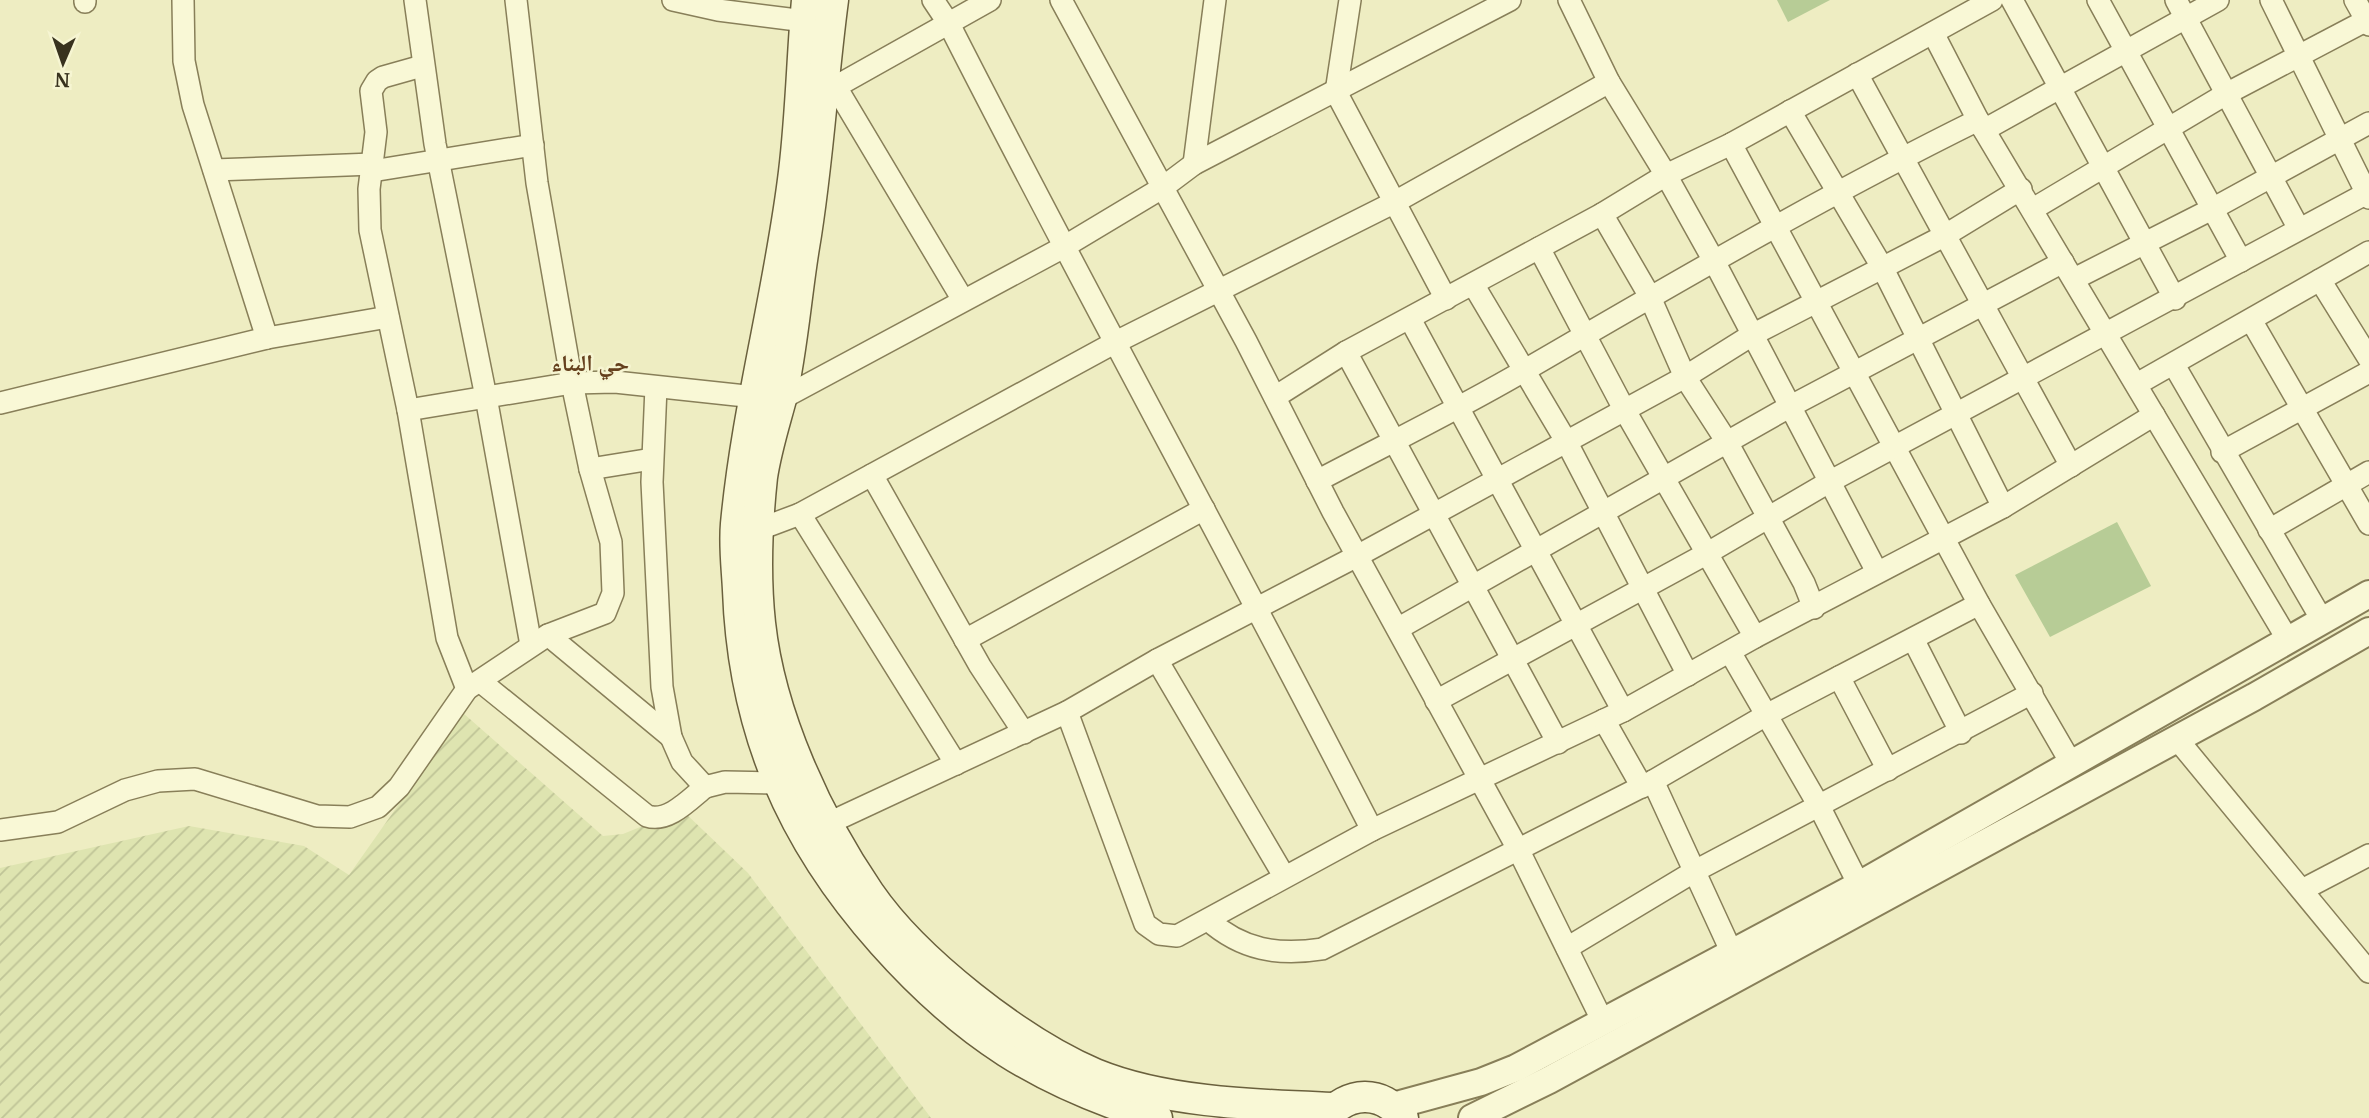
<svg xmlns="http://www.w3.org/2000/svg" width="2369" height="1118" font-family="Merriweather,'Noto Naskh Arabic',serif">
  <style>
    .farmland { fill: url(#farmland-furrows) }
    .pitch { fill: #b7cc96 }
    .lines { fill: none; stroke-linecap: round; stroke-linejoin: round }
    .minor-casing { stroke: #887f59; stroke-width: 24 }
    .tertiary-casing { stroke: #887f59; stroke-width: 30 }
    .secondary-casing { stroke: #6a603d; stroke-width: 33 }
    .minor { stroke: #f9f8d6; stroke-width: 21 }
    .tertiary { stroke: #f9f8d6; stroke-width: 26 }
    .secondary { stroke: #f9f8d6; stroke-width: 30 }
    .labels { text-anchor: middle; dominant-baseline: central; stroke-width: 5; stroke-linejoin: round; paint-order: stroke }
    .neighbourhood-label { font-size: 23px; font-weight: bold; fill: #65401d; stroke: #f6f5d2 }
  </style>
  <defs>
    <pattern id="farmland-furrows" width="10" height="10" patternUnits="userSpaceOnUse" patternTransform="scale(1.75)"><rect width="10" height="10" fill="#dee4b0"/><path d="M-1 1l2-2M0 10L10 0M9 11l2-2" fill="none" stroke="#bfc497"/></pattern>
  </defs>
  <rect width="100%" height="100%" fill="#eeedc2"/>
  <path class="farmland" d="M 463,713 L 603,836 L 623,834 L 682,810 L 748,873 L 931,1118 L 0,1118 L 0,868 L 189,826 L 304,846 L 349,875 Z"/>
  <g class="pitch">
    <path d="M 1777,0 L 1830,0 L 1788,22 Z"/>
    <path d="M 2117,522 L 2151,586 L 2050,637 L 2015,575 Z"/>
  </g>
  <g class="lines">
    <g class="minor-casing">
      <g id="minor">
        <path d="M 183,0 L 184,61 L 193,105 L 267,338"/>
        <path d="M 415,0 L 435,144 L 486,397 L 531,645"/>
        <path d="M 673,0 L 718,10 L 805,21"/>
        <path d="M 933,0 L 949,24 C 1086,294 1234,560 1372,830"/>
        <path d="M 1061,0 L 1246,341 L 1333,512 L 1519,851 L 1603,1022"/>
        <path d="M 1350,0 L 1336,92 L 1446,299"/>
        <path d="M 1569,0 L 1609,82 L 1666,175 L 1714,261 L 1877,572"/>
        <path d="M 2012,0 L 2175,299"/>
        <path d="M 2098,0 L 2241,261"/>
        <path d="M 2176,0 L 2299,229"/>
        <path d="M 2271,0 L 2369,198"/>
        <path d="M 2355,0 L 2369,25"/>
        <path d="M 85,2 L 85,0"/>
        <path d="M 1933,33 L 1978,120 L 2288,640"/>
        <path d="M 422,66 L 383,77 L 377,81 L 371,91 L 376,132 L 369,189 L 370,230 L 408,410 L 447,638 L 467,689"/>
        <path d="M 824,67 L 963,300"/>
        <path d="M 1857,74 L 2071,466"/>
        <path d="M 835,87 L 990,0"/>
        <path d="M 1790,111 L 1882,267 L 2003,507"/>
        <path d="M 1984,130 L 2218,0"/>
        <path d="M 1731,144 L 1979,604 L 2071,763"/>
        <path d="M 1194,164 L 1215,0"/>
        <path d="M 214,170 L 373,164"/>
        <path d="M 372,171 L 533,145"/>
        <path d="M 2033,209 L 2226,94 L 2369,19"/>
        <path d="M 1602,214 L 1649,295 L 1685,377 L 1727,442 L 1804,583 L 1814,608"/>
        <path d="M 1539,248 L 1624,409 L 1755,637"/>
        <path d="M 2074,279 L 2214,208 L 2369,123"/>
        <path d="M 2320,280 L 2369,359"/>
        <path d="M 1473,284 L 1566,441 L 1688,675"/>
        <path d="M 1410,319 L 1623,711"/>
        <path d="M 2251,320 L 2369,524"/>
        <path d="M 1346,352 L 1558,743"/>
        <path d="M 2174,365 L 2322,620"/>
        <path d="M 2137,384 L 2369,252"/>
        <path d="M 656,387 L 652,482 L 662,687 L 671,737 L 682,762 L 705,787 L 725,782 L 776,783 L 788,779"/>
        <path d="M 1275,397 L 1346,352 L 1602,214 L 1666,175 L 1731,144 L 1992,0"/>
        <path d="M 781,399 L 1062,248 L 1162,188 L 1194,164 L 1510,0"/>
        <path d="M 0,403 L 267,338 L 388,317"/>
        <path d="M 408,410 L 572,383 L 615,382 L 755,397"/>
        <path d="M 2222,452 L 2369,372"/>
        <path d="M 590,469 L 652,459"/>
        <path d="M 872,475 L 980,666 L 1024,733"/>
        <path d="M 1317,481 C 1387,444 1459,409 1527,369 C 1676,282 1824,196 1978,120"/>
        <path d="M 800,514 L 956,764"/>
        <path d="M 760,529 L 800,514 L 1114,343 L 1395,202 L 1609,82"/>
        <path d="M 2269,530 L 2369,472"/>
        <path d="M 1399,628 L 1789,407 L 2063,262"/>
        <path d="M 548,635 L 671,737"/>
        <path d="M 1913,639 L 1961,733"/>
        <path d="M 965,640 L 1204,509"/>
        <path d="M 1730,652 L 1819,806 L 1859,885"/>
        <path d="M 1157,660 L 1284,876"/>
        <path d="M 1839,677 L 1888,770"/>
        <path d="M 481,682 L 647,816 C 668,823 689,800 705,787"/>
        <path d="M 1436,701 L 1706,554 L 1829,482 L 2369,192"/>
        <path d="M 1067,712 L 1145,924 L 1159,934 L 1177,936 L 1372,830 L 1623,711 L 1755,637 L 2003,507 L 2154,415"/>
        <path d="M 1604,720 L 1642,787"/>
        <path d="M 2177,739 L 2369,972"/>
        <path d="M 1653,781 L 1732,953"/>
        <path d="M 829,823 L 1067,712 L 1157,660 L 1359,555 L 1685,377 L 1752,335 L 1944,236 L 2021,189"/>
        <path d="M 0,830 L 58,822 L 125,790 L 158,781 L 195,779 L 317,816 L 350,817 L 378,807 L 399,787 L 467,689 L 548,635 L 605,613 L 613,593 L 611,542 L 590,469 L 572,383 L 537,183 L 516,0"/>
        <path d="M 2302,890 L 2369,855"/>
        <path d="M 1208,920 C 1242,950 1278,956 1322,949 L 1653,781 L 1768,714 L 1979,604"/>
        <path d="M 1567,948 L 1695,871 L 2032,693"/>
      </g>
    </g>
    <g class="tertiary-casing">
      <g id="tertiary">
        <path d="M 1393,1106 L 1481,1082 L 1516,1068 L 1859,885 L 2369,594"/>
        <path d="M 1472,1118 L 1549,1080 L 2254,697 L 2369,631"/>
      </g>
    </g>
    <g class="secondary-casing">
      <g id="secondary">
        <path d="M 807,0 C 802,57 801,115 794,172 C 780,290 747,406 736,524 C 734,546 737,569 738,590 C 743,729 791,840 883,943 C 964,1034 1040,1083 1157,1118"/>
        <path d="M 833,0 C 822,82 818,165 804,247 C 796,296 792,351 781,399 C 774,425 766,450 762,477 C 757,524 755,577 760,623 C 770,715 817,817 869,893 C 915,960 1020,1042 1095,1074 C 1166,1103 1258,1105 1334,1108"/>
        <path d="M 1326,1118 C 1347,1091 1382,1089 1403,1118"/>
      </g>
    </g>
    <use href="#minor" class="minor"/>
    <use href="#tertiary" class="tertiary"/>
    <use href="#secondary" class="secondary"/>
  </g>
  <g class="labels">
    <g class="neighbourhood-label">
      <text x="590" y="362">حي البناء</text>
    </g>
  </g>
  <g transform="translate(63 63) rotate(182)" stroke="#f6f5d2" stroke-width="5" paint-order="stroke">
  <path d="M0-5L12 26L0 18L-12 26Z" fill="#38321e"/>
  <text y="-10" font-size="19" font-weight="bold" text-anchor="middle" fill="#38321e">N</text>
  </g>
</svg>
